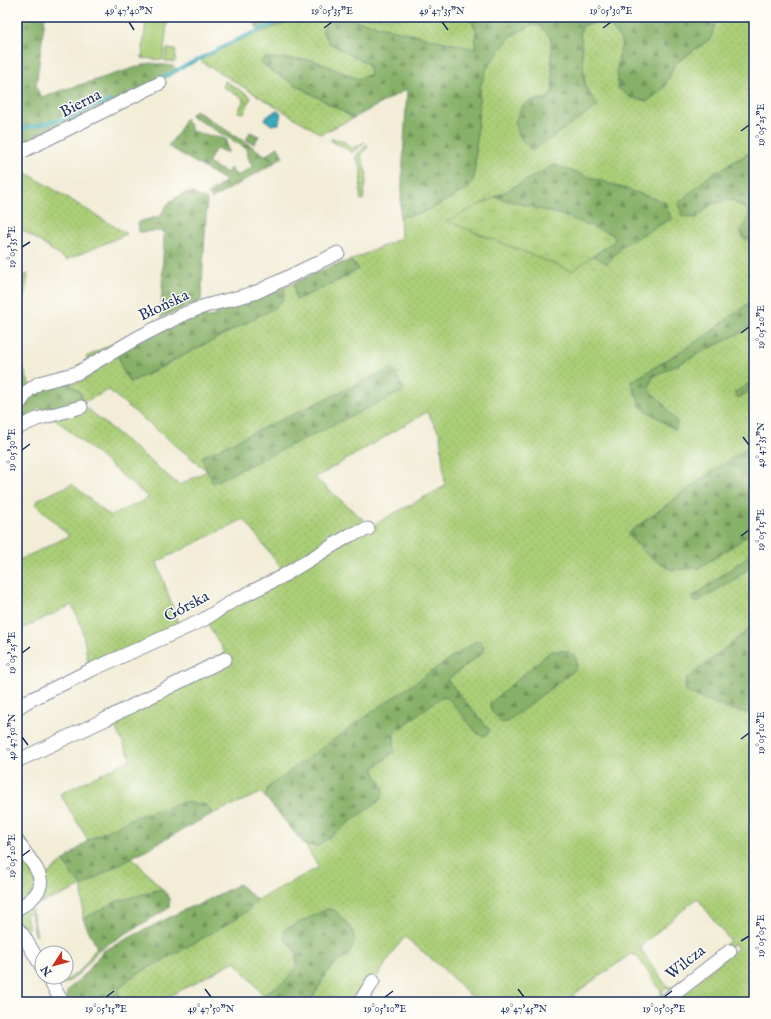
<svg xmlns="http://www.w3.org/2000/svg" width="771" height="1019" font-family="'IM FELL English',serif">
  <style>
    .grass { fill: url(#grass-dots); stroke: #627e6a }
    .forest { fill: url(#forest-firs); stroke: #517063 }
    .park { fill: url(#park-crowns); stroke: #627e6a }
    .garden { fill: #aace77; stroke: #627e6a }
    .water { fill: url(#water-waves); stroke: #2b6c8c }
    .lines { fill: none; stroke-linecap: round; stroke-linejoin: round }
    .stream { stroke: #3baab9; stroke-width: 3.5 }
    .street-casing { stroke: #878e9a; stroke-width: 15 }
    .street { stroke: #fff; stroke-width: 13 }
    .ticks { fill: none; stroke: #1b2f5e; stroke-width: 1.5 }
    .labels { text-anchor: middle; dominant-baseline: central; stroke-width: 3; stroke-linejoin: round; paint-order: stroke }
    .street-label { font-size: 16px; fill: #1b2f5e; stroke: #fdfcf7 }
    .neatline { fill: none; stroke: #1b2f5e; stroke-width: 1.5 }
    .ticks-label { font-size: 10px; text-anchor: middle; fill: #1b2f5e }
  </style>
  <defs>
    <pattern id="grass-dots" width="8" height="8" patternUnits="userSpaceOnUse"><rect width="8" height="8" fill="#aace77"/><path d="M2 2h.1M6 6h.1" fill="none" stroke="#92b169" stroke-width="1.8" stroke-linecap="round"/></pattern>
    <pattern id="forest-firs" width="22" height="20" patternUnits="userSpaceOnUse"><rect width="22" height="20" fill="#87b168"/><path d="M5 1l3.5 6h-7zM16 11l3.5 6h-7z" fill="#6e9059"/></pattern>
    <pattern id="park-crowns" width="20" height="18" patternUnits="userSpaceOnUse"><rect width="20" height="18" fill="#aace77"/><path d="M2 6a3 3 0 1 1 6 0M12 15a3 3 0 1 1 6 0" fill="none" stroke="#92b169"/></pattern>
    <pattern id="water-waves" width="16" height="10" patternUnits="userSpaceOnUse"><rect width="16" height="10" fill="#3baab9"/><path d="M0 5q4-4 8 0t8 0" fill="none" stroke="#318b9a"/></pattern>
  </defs>
  <rect width="100%" height="100%" fill="#fdfcf7"/>
  <filter id="ink" filterUnits="userSpaceOnUse"><feTurbulence type="fractalNoise" baseFrequency=".025" numOctaves="2"/><feDisplacementMap in="SourceGraphic" scale="8" xChannelSelector="R" yChannelSelector="G"/><feConvolveMatrix kernelMatrix="1 2 1 2 8 2 1 2 1" color-interpolation-filters="sRGB"/></filter>
  <filter id="wash" filterUnits="userSpaceOnUse"><feTurbulence type="fractalNoise" baseFrequency=".012" numOctaves="4" result="noise"/><feDisplacementMap in="SourceGraphic" scale="16" xChannelSelector="R" yChannelSelector="G"/><feGaussianBlur stdDeviation="0.9" result="paint"/><feColorMatrix in="noise" values="0 0 0 0 0 0 0 0 0 0 0 0 0 0 0 0 0 1.4 0 .05"/><feComposite in="paint" operator="in"/></filter>
  <g filter="url(#wash)">
    <rect width="100%" height="100%" fill="#f3edd7"/>
    <g class="grass">
      <path d="M 251,17 L 272,17 L 256,26 Z"/>
      <path d="M 300,17 L 328,17 L 329,43 L 368,64 L 371,74 L 358,79 L 313,60 L 264,58 L 273,72 L 354,118 L 321,134 L 202,62 L 201,60 L 239,40 Z"/>
      <path d="M 351,17 L 464,17 L 472,21 L 476,30 L 475,50 L 353,20 Z"/>
      <path d="M 713,17 L 749,17 L 754,27 L 754,150 L 708,177 L 712,204 L 731,200 L 748,210 L 749,219 L 744,239 L 754,239 L 754,299 L 707,335 L 631,382 L 641,407 L 676,430 L 662,402 L 648,388 L 653,377 L 744,331 L 754,324 L 754,380 L 735,393 L 738,397 L 754,388 L 754,444 L 710,473 L 627,534 L 736,544 L 754,529 L 754,552 L 691,598 L 696,603 L 738,577 L 754,564 L 754,625 L 687,680 L 729,709 L 754,714 L 754,1002 L 671,1002 L 738,948 L 734,944 L 700,970 L 695,969 L 730,941 L 697,898 L 641,946 L 642,951 L 667,986 L 673,987 L 688,975 L 689,979 L 669,990 L 667,987 L 662,991 L 664,995 L 659,1002 L 653,1002 L 661,996 L 661,991 L 637,956 L 631,954 L 573,995 L 577,1002 L 477,1002 L 441,967 L 405,937 L 394,950 L 378,976 L 370,978 L 356,1002 L 310,1002 L 326,974 L 334,964 L 348,956 L 352,930 L 335,911 L 327,909 L 284,938 L 297,953 L 297,966 L 285,981 L 263,995 L 235,961 L 159,1002 L 121,1002 L 118,991 L 130,978 L 205,937 L 248,911 L 257,900 L 319,867 L 305,845 L 318,846 L 384,789 L 373,769 L 394,752 L 394,733 L 441,697 L 448,697 L 478,734 L 489,729 L 447,680 L 482,653 L 268,787 L 265,797 L 261,793 L 212,814 L 207,805 L 119,825 L 88,840 L 60,794 L 131,759 L 111,719 L 224,654 L 224,651 L 210,628 L 208,619 L 371,526 L 445,486 L 440,434 L 427,412 L 315,478 L 365,521 L 362,525 L 284,572 L 244,519 L 157,562 L 178,623 L 177,630 L 89,668 L 82,628 L 72,605 L 17,631 L 17,561 L 69,536 L 35,504 L 39,499 L 72,484 L 110,516 L 149,498 L 53,417 L 88,409 L 179,485 L 207,471 L 112,393 L 109,390 L 84,402 L 81,393 L 68,383 L 79,382 L 89,377 L 98,366 L 117,352 L 130,382 L 146,375 L 246,323 L 283,300 L 285,287 L 294,283 L 296,300 L 348,276 L 357,265 L 349,261 L 401,238 L 400,217 L 419,213 L 474,179 L 480,87 L 488,66 L 511,36 L 532,25 L 541,26 L 551,38 L 553,91 L 547,99 L 531,101 L 515,122 L 585,86 L 580,31 L 583,25 C 607,21 609,22 622,42 L 617,69 L 664,88 L 675,64 L 711,38 L 714,25 Z"/>
      <path d="M 225,81 L 251,97 L 244,113 L 238,112 L 244,99 L 223,87 Z"/>
      <path d="M 331,139 L 342,140 L 352,148 L 365,142 L 352,153 L 342,146 L 332,142 Z"/>
      <path d="M 367,144 L 368,146 L 361,156 L 367,175 L 363,200 L 360,199 L 361,168 L 355,157 Z"/>
      <path d="M 17,167 L 127,234 L 66,260 L 17,226 Z"/>
      <path d="M 28,274 C 25,298 18,330 20,353 C 21,364 26,375 30,386 L 17,403 L 17,279 Z"/>
      <path d="M 132,334 L 88,361 L 86,357 Z"/>
      <path d="M 17,846 L 34,872 L 37,887 L 17,906 Z"/>
      <path d="M 132,857 L 162,889 L 118,901 L 83,919 L 82,886 L 60,896 L 31,906 L 37,936 L 35,935 L 31,913 L 26,914 L 29,929 L 17,922 L 17,912 L 44,877 L 64,861 L 73,877 L 114,867 Z"/>
      <path d="M 97,947 L 98,950 C 88,963 76,982 58,986 L 80,971 Z"/>
    </g>
    <g class="forest">
      <path d="M 17,17 L 45,17 L 36,87 L 41,97 L 150,63 L 173,66 L 179,71 L 121,101 L 17,152 Z"/>
      <path d="M 272,17 L 300,17 L 260,33 L 256,26 Z"/>
      <path d="M 328,17 L 351,17 L 353,20 L 475,49 L 476,30 L 472,21 L 464,17 L 713,17 L 715,25 L 711,38 L 675,64 L 664,88 L 648,101 L 631,98 L 618,88 L 617,69 L 622,42 C 609,22 607,21 583,25 L 580,31 L 585,86 L 598,106 L 532,151 L 520,138 L 515,122 C 523,101 525,102 547,99 L 553,91 L 551,38 L 541,26 L 532,25 L 511,36 L 488,66 L 480,87 L 474,179 L 469,188 L 437,206 L 419,214 L 400,217 L 407,89 L 354,118 L 273,72 L 260,62 L 264,58 L 313,60 L 358,79 L 370,74 L 368,64 L 329,43 L 322,31 L 329,19 Z"/>
      <path d="M 195,110 L 276,162 L 212,199 L 208,194 L 226,181 L 168,146 L 178,133 L 185,118 L 191,127 L 191,131 L 226,139 L 228,153 L 216,148 L 208,163 L 227,173 L 230,168 L 237,176 L 252,167 L 247,154 L 247,149 L 190,115 Z"/>
      <path d="M 250,132 L 259,136 L 254,144 L 246,140 Z"/>
      <path d="M 278,147 L 283,157 L 276,161 L 266,155 Z"/>
      <path d="M 754,150 L 754,239 L 744,239 L 740,231 L 749,219 L 748,210 L 731,200 L 712,204 L 696,218 L 682,216 L 679,202 L 708,177 Z"/>
      <path d="M 554,165 L 665,202 L 671,219 L 624,245 L 607,264 L 594,256 L 615,240 L 561,215 L 495,197 Z"/>
      <path d="M 185,193 L 193,193 L 207,200 L 201,301 L 161,318 L 164,231 L 139,232 L 138,222 L 161,216 C 167,202 171,200 185,193 Z"/>
      <path d="M 349,261 L 357,266 L 359,269 L 325,287 L 296,300 L 294,283 L 331,266 Z"/>
      <path d="M 285,287 L 283,300 L 273,309 L 146,375 L 130,382 L 124,374 L 117,352 L 198,313 L 204,317 L 215,316 L 220,306 Z"/>
      <path d="M 754,299 L 754,324 L 744,331 L 653,377 L 648,388 L 662,402 L 677,422 L 676,430 L 641,407 L 631,382 L 707,335 Z"/>
      <path d="M 392,368 L 405,390 L 213,483 L 201,457 Z"/>
      <path d="M 754,380 L 754,388 L 738,398 L 734,393 Z"/>
      <path d="M 58,382 C 72,383 79,389 84,402 L 45,413 L 40,408 L 37,409 L 33,414 L 17,425 L 17,412 L 32,391 Z"/>
      <path d="M 754,444 L 754,529 L 736,544 L 699,568 L 671,570 L 646,554 L 627,534 L 710,473 Z"/>
      <path d="M 754,552 L 754,564 L 738,577 L 696,603 L 691,598 Z"/>
      <path d="M 754,625 L 754,714 L 729,709 L 686,692 L 685,685 L 686,680 Z"/>
      <path d="M 476,641 L 480,641 L 484,648 L 482,653 L 447,680 L 489,729 L 488,734 L 484,736 L 478,734 L 448,698 L 441,697 L 394,733 L 394,752 L 373,769 L 384,789 L 381,799 L 318,846 L 305,845 L 265,797 L 268,787 L 372,712 Z"/>
      <path d="M 551,651 L 567,651 L 575,656 L 577,662 L 576,669 L 507,722 L 502,723 L 491,710 L 490,703 Z"/>
      <path d="M 184,802 L 207,805 L 212,814 L 114,867 L 83,886 L 73,877 L 64,861 L 88,840 L 119,825 L 137,816 Z"/>
      <path d="M 239,884 L 257,900 L 248,911 L 205,937 L 130,978 L 118,991 L 121,1002 L 67,1002 L 67,991 L 84,975 L 103,951 L 190,907 L 196,906 Z"/>
      <path d="M 162,889 L 170,898 L 169,908 L 98,950 L 83,919 L 118,901 Z"/>
      <path d="M 327,909 L 335,910 L 352,930 L 355,940 L 348,956 L 334,964 L 326,974 L 310,1002 L 257,1002 L 263,995 L 285,981 L 297,966 L 297,953 L 284,938 L 284,930 Z"/>
    </g>
    <path class="park" d="M 495,197 L 561,215 L 612,234 L 615,240 L 572,271 L 447,221 Z"/>
    <g class="garden">
      <path d="M 146,20 L 167,23 L 163,60 L 142,58 Z"/>
      <path d="M 167,49 L 176,50 L 175,62 L 165,61 Z"/>
    </g>
    <path class="water" d="M 276,110 L 281,113 L 279,124 L 271,125 L 265,120 L 265,118 Z"/>
    <g class="lines">
      <g class="stream">
        <path d="M 159,79 L 243,37 L 290,17"/>
        <path d="M 17,130 L 76,116 C 85,108 98,105 110,101"/>
      </g>
    </g>
  </g>
  <g filter="url(#ink)">
    <g class="lines">
      <g class="street-casing">
        <g id="street">
          <path d="M 17,154 L 160,83"/>
          <path d="M 17,407 L 28,391 L 39,383 L 77,373 L 137,338 L 184,314 L 205,306 L 247,295 L 257,292 L 338,253"/>
          <path d="M 17,428 L 37,419 L 81,407"/>
          <path d="M 17,708 L 26,702 L 91,670 L 203,620 L 233,601 L 281,577 L 350,535 L 368,529"/>
          <path d="M 17,761 L 106,719 L 225,659"/>
          <path d="M 17,841 C 37,871 58,886 17,909"/>
          <path d="M 17,928 L 23,935 L 42,967"/>
          <path d="M 48,977 L 62,1002"/>
          <path d="M 360,1002 L 373,981"/>
          <path d="M 664,1002 L 730,951"/>
        </g>
      </g>
      <use href="#street" class="street"/>
    </g>
  </g>
  <path class="ticks" d="M 129,22 L 134,30M 442,22 L 448,30M 324,28 L 332,22M 603,28 L 611,22M 741,131 L 749,125M 22,247 L 30,242M 741,333 L 749,327M 743,437 L 749,445M 22,450 L 30,444M 741,536 L 749,530M 22,653 L 30,647M 22,737 L 28,745M 741,739 L 749,733M 22,856 L 30,850M 741,941 L 749,936M 205,989 L 211,997M 518,989 L 524,997M 106,997 L 114,991M 385,997 L 393,991M 664,997 L 672,991"/>
  <g class="labels">
    <g class="street-label">
      <text transform="translate(81 104) rotate(-27)">Bierna</text>
      <text transform="translate(164 306) rotate(-25)">Błońska</text>
      <text transform="translate(187 607) rotate(-28)">Górska</text>
      <text transform="translate(686 963) rotate(-38)">Wilcza</text>
    </g>
  </g>
  <rect width="771" height="1019" fill="none" stroke="#fdfcf7" stroke-width="44"/>
  <g transform="translate(54 965) rotate(234)"><circle r="19" fill="#fdfcf7" stroke="#a3aaba"/>
  <path d="M0-3L7 15L0 10L-7 15Z" fill="#c8321e"/>
  <text y="-6" font-size="11" font-weight="bold" text-anchor="middle" fill="#1b2f5e">N</text>
  </g>
  <rect x="22" y="22" width="727" height="975" class="neatline"/>
  <g class="ticks-label">
    <text x="129" y="14">49°47'40"N</text>
    <text x="332" y="14">19°05'35"E</text>
    <text x="442" y="14">49°47'35"N</text>
    <text x="611" y="14">19°05'30"E</text>
    <text transform="translate(760 125) rotate(-90)" y="4">19°05'25"E</text>
    <text transform="translate(11 247) rotate(-90)" y="4">19°05'35"E</text>
    <text transform="translate(760 327) rotate(-90)" y="4">19°05'20"E</text>
    <text transform="translate(760 445) rotate(-90)" y="4">49°47'35"N</text>
    <text transform="translate(11 450) rotate(-90)" y="4">19°05'30"E</text>
    <text transform="translate(760 530) rotate(-90)" y="4">19°05'15"E</text>
    <text transform="translate(11 653) rotate(-90)" y="4">19°05'25"E</text>
    <text transform="translate(760 733) rotate(-90)" y="4">19°05'10"E</text>
    <text transform="translate(11 737) rotate(-90)" y="4">49°47'50"N</text>
    <text transform="translate(11 856) rotate(-90)" y="4">19°05'20"E</text>
    <text transform="translate(760 936) rotate(-90)" y="4">19°05'05"E</text>
    <text x="106" y="1012">19°05'15"E</text>
    <text x="211" y="1012">49°47'50"N</text>
    <text x="385" y="1012">19°05'10"E</text>
    <text x="524" y="1012">49°47'45"N</text>
    <text x="664" y="1012">19°05'05"E</text>
  </g>
</svg>
